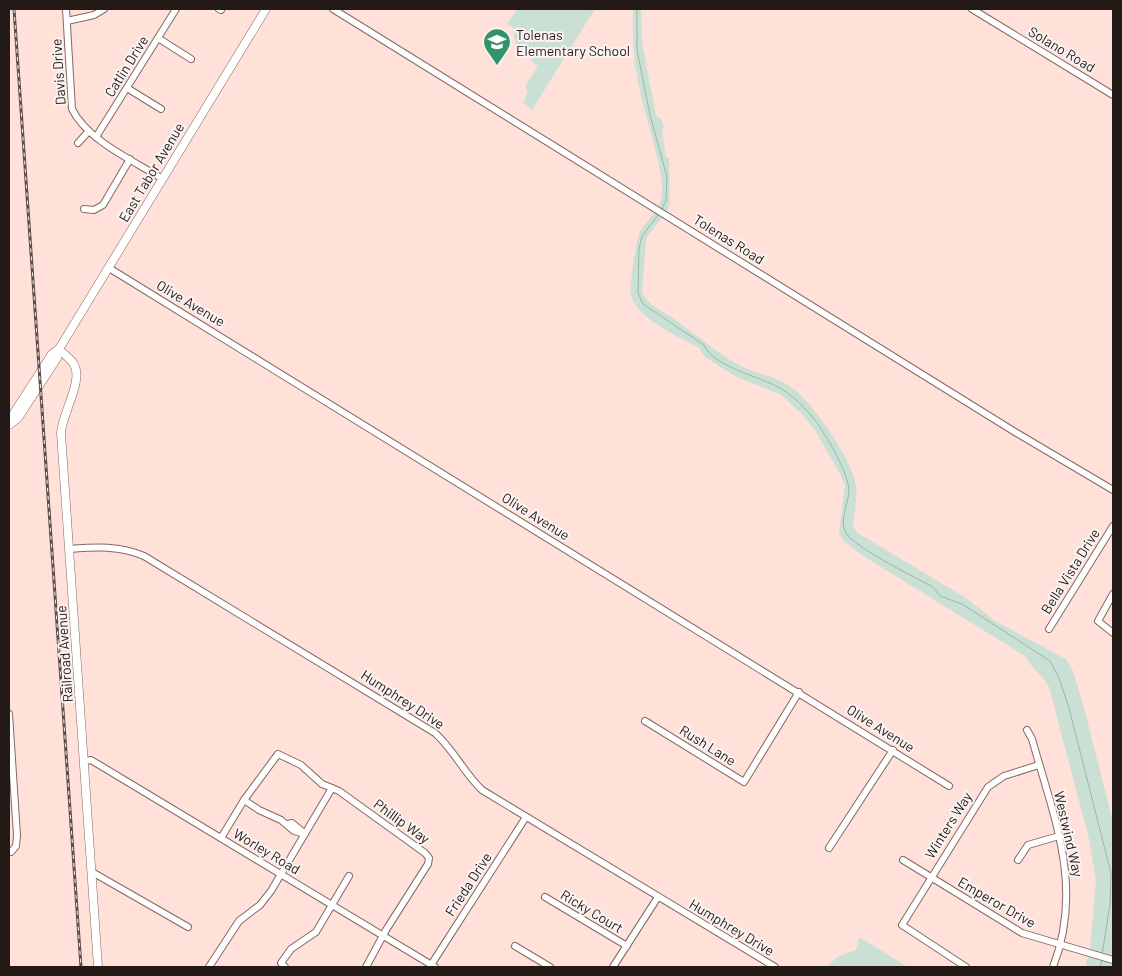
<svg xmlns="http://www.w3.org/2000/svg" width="1122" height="976" font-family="Barlow,sans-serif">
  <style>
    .green { fill: #cbe0d5 }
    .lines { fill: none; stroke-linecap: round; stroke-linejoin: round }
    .stream { stroke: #98b7a7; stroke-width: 1 }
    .minor-casing { stroke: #836962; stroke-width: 8 }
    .major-casing { stroke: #836962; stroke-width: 9 }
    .minor { stroke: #fff; stroke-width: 6 }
    .major { stroke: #fff; stroke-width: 8 }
    .rail-casing { stroke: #5c4d49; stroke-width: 3 }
    .rail { stroke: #fbf4f3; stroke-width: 1; stroke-dasharray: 4; stroke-linecap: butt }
    .labels { text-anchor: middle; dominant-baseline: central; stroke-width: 4; stroke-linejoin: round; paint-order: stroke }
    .poi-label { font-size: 14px; fill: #231916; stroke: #fbf4f3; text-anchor: start }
    .street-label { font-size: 14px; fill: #231916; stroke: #fbf4f3 }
  </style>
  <rect width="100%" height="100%" fill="#ffe1d9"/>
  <g class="green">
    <path d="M 517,9 L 595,9 L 532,110 L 523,102 L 528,93 L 525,86 L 538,66 L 531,61 L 534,56 L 516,46 L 514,34 L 515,29 L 507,24 Z"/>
    <path d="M 633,9 L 641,9 L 642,43 L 656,115 L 661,119 L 664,126 L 662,131 L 666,157 L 669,158 L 670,201 L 668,209 L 646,239 L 642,292 C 648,306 665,312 677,321 C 698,336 716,352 739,365 C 754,374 773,375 788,385 C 811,399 852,459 856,485 C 858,498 854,513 853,527 L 858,533 L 966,598 L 995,621 L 1066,659 L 1073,671 L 1083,704 L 1113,822 L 1113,967 L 1085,967 L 1090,949 L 1096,881 L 1089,839 L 1049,687 C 1043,675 1031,668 1025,656 L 860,554 L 843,540 L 839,532 L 845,486 L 841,476 L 816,432 L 802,414 L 781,395 L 735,376 L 705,357 L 699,348 C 679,337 638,319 631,296 C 629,288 636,239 640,232 C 646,221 658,212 661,200 C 667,179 646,119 641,96 C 634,66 632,39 633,9 Z"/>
    <path d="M 859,937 L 908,967 L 826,967 L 839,956 L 856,950 Z"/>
  </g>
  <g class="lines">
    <g class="stream">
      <path d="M 637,9 L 637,50 L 650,115 L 667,177 L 666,200 L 661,211"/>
      <path d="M 659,214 L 642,236 L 639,249 L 638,293 L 643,304 L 704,345 C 714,367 758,376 778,387 C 791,394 801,404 810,414 C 823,429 849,472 849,492 C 848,505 839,520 846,533 C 854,547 916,578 933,587 L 940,596 L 962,604 L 1050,661 L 1059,678 L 1069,708 L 1111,873 L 1110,904 L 1102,955"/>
      <path d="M 1100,967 L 1102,959"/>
    </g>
    <g class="minor-casing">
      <g id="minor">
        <path d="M 66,9 L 72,109 C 87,140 132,160 161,178"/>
        <path d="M 219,9 L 221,10"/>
        <path d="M 333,9 L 1015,432 L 1113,490"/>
        <path d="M 972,9 L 1113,95"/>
        <path d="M 67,21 L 94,15 L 104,9"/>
        <path d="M 158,38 L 191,59"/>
        <path d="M 127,88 L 161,109"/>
        <path d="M 96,137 L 176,9"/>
        <path d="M 78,143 L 88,132"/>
        <path d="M 84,209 L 94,210 L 103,205 L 130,159"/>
        <path d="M 109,268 L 949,786"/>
        <path d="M 69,549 C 95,547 119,545 144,556 L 435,733 C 454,750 464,773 482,790 L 775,967"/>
        <path d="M 1113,594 L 1098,621 L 1113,633"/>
        <path d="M 1049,629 L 1113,526"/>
        <path d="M 9,714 L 17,835 L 16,846 L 11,852 L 9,851"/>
        <path d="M 645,721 L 744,782 L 799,692"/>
        <path d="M 1027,730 L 1032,739 C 1054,818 1084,887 1053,967"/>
        <path d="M 84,761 L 91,760 L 126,781 L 435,967"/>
        <path d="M 244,800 L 259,810 L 281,820 L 294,831 L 305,834"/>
        <path d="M 288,824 L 292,823 L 303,832"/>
        <path d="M 221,838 L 244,800 L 278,754 L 301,765 L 322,784 L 339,791 L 425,853 L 429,858 L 428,864 L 386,930 L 366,967"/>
        <path d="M 829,848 L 893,750"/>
        <path d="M 903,860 L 1022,933 L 1113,960"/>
        <path d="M 1018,860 L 1028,845 L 1059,836"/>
        <path d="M 92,872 L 188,927"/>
        <path d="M 545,897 L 627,946"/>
        <path d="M 515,946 L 550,967"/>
        <path d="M 431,965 L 526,817"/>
        <path d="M 209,967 L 239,921 L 260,905 L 271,891 L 332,788"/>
        <path d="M 285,967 L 281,963 L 291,949 L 316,932 L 349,876"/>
        <path d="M 613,967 L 658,897"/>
        <path d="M 966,967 L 902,925 L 988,787 L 1004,776 L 1039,765"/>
      </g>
    </g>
    <g class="major-casing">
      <g id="major">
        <path d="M 59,349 C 63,354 70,358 73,363 C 85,379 62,413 61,433 L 98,967"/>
        <path d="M 13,420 L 14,413 L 52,354 L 59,349"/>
        <path d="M 9,425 L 18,418 L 57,358 L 59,349 L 266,9"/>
      </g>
    </g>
    <use href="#minor" class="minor"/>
    <use href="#major" class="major"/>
    <g class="rail-casing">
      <path id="rail" d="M 14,9 L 81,967"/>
    </g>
    <use href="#rail" class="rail"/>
  </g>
  <defs>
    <g id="school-pin" transform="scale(1.4375)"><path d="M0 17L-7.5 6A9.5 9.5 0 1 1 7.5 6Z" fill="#33926b" stroke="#fbf4f3"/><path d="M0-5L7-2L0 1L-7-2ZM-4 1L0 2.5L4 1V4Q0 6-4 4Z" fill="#fff"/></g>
  </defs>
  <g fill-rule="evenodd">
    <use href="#school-pin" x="497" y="42"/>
  </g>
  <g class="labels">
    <g class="poi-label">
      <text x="516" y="34">Tolenas<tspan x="516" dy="16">Elementary School</tspan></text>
    </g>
    <g class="street-label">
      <text transform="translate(1062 49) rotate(31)">Solano Road</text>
      <text transform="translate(126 66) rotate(-58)">Catlin Drive</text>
      <text transform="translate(58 72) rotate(-94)">Davis Drive</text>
      <text transform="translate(151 172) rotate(-59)">East Tabor Avenue</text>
      <text transform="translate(729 239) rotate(32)">Tolenas Road</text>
      <text transform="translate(191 303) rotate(31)">Olive Avenue</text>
      <text transform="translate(536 516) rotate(32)">Olive Avenue</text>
      <text transform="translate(1070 571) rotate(-58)">Bella Vista Drive</text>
      <text transform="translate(64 654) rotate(-94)">Railroad Avenue</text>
      <text transform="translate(403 699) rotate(33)">Humphrey Drive</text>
      <text transform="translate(881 728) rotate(32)">Olive Avenue</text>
      <text transform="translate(708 745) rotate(32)">Rush Lane</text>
      <text transform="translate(402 821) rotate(36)">Phillip Way</text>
      <text transform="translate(948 825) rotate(-58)">Winters Way</text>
      <text transform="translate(1069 834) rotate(77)">Westwind Way</text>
      <text transform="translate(267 851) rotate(31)">Worley Road</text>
      <text transform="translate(468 884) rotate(-57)">Frieda Drive</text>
      <text transform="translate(997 902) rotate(30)">Emperor Drive</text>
      <text transform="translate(592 911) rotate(31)">Ricky Court</text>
      <text transform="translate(732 927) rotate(31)">Humphrey Drive</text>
    </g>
  </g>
  <rect width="1122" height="976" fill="none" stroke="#231916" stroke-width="20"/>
</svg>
